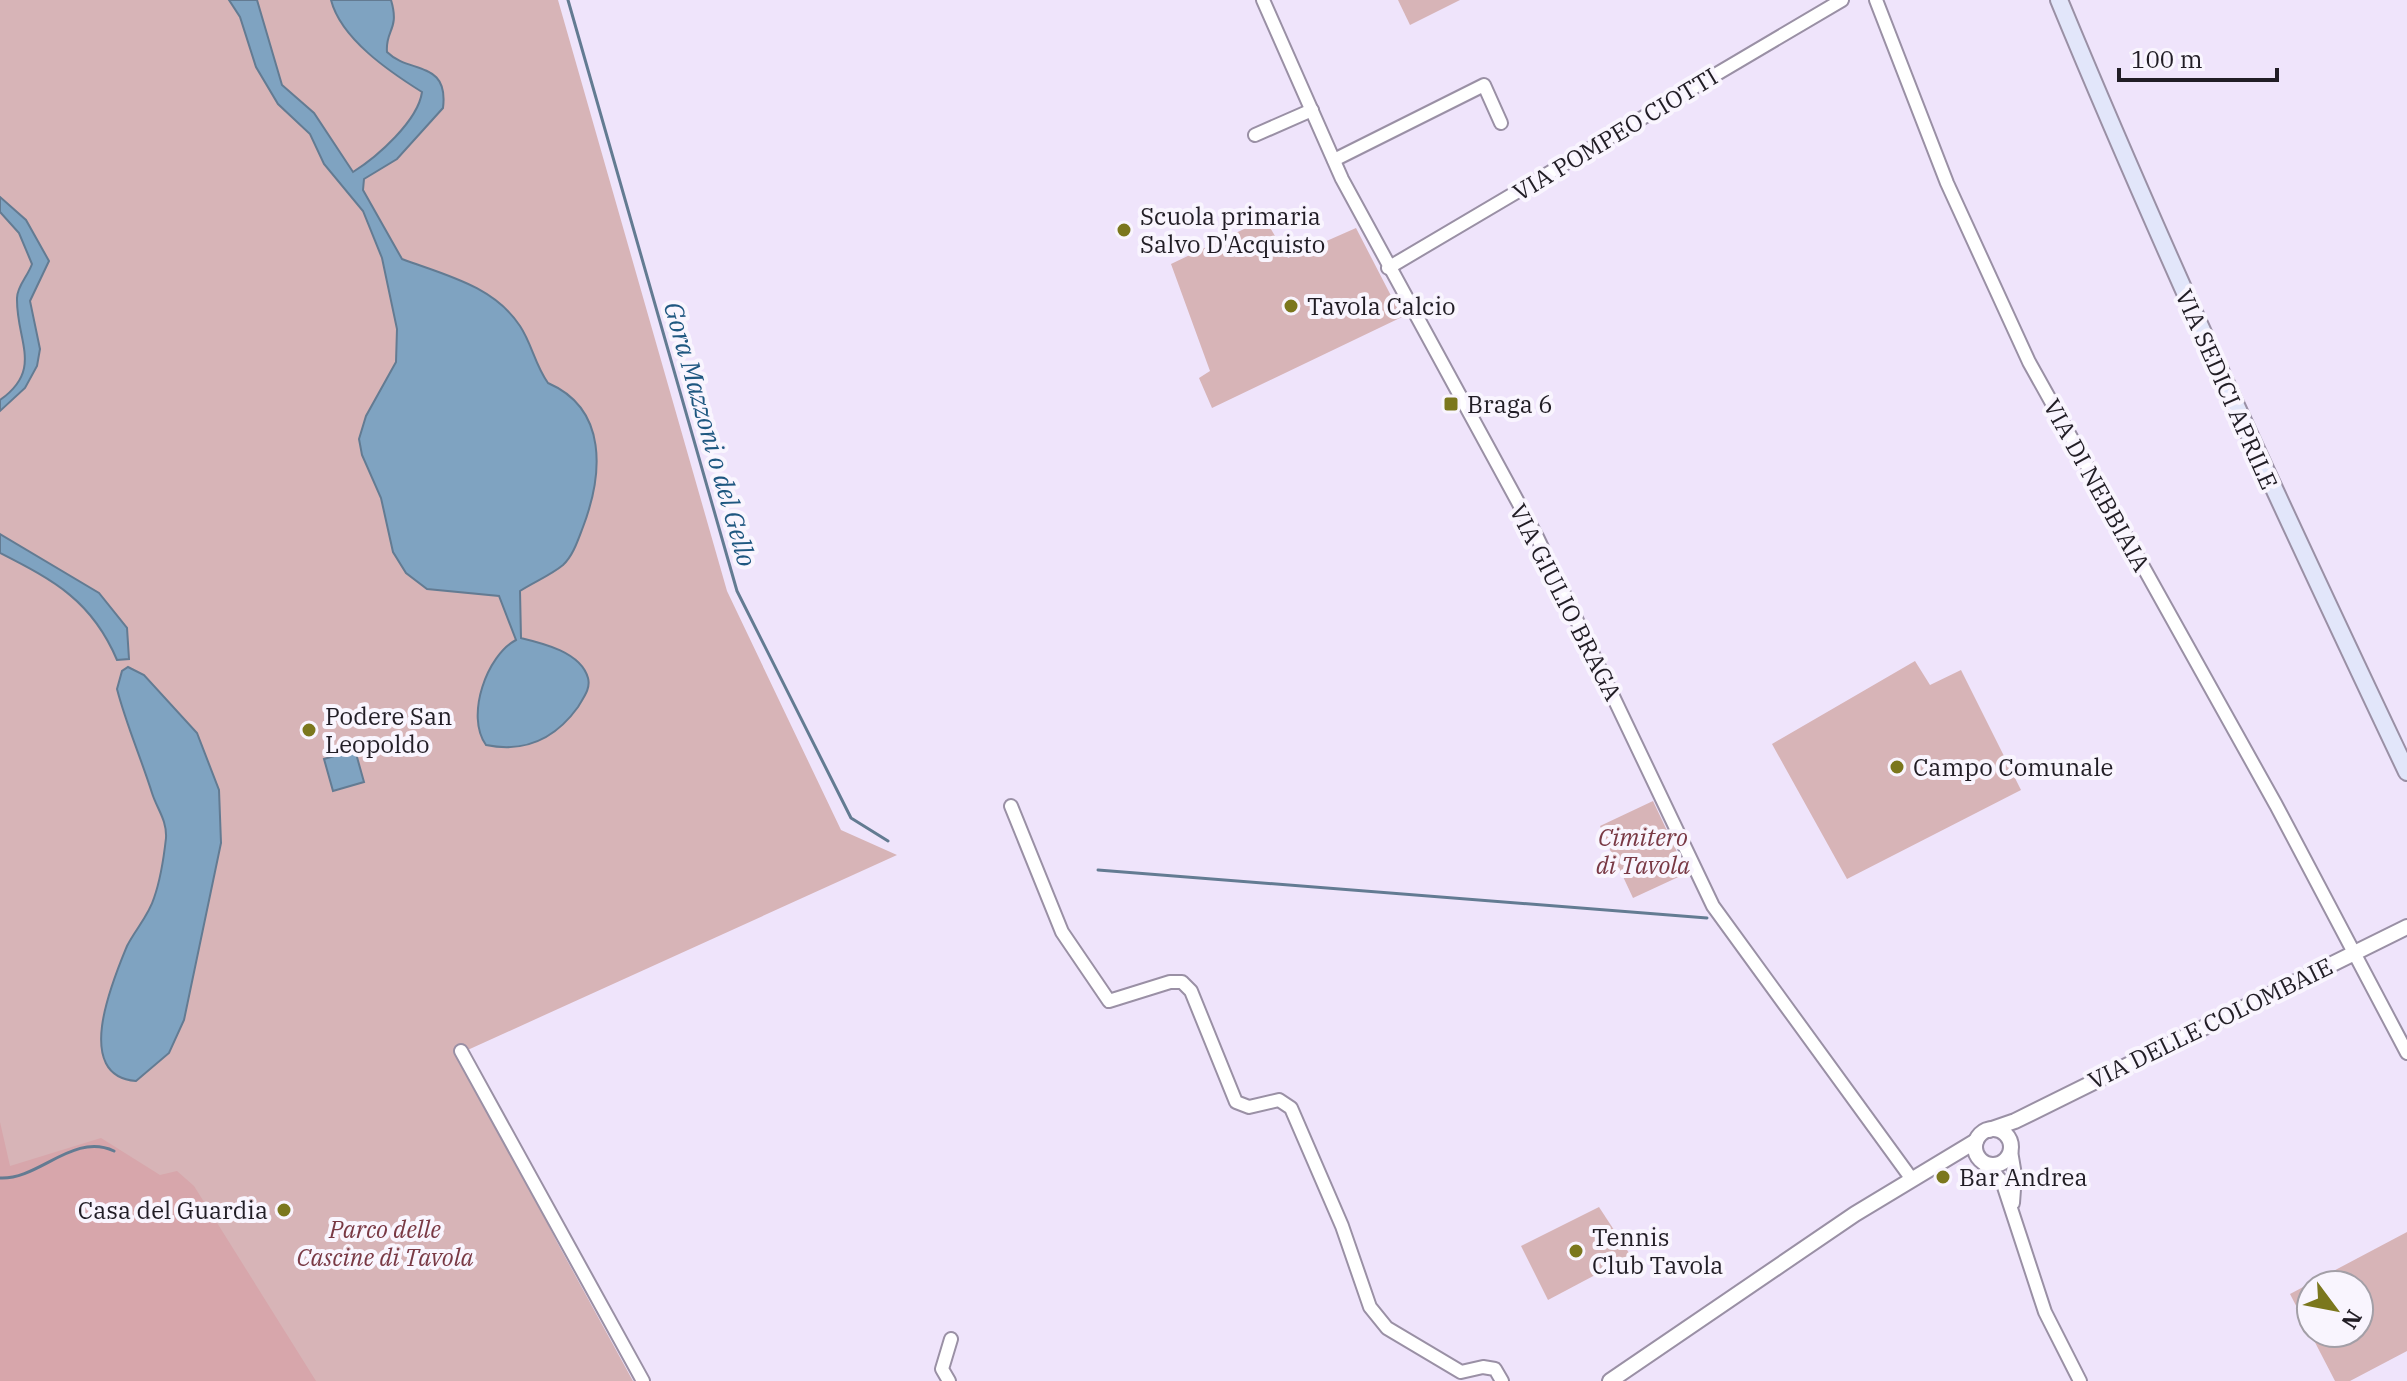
<svg xmlns="http://www.w3.org/2000/svg" width="2407" height="1381" font-family="'IBM Plex Serif',serif">
  <style>
    .green { fill: #d7b4b7; fill-rule: evenodd }
    .forest { fill: #d7a6ab }
    .water { fill: #7fa3c1; stroke: #637b92; stroke-width: 2 }
    .lines { fill: none; stroke-linecap: round; stroke-linejoin: round }
    .stream { stroke: #637b92; stroke-width: 3 }
    .minor-casing { stroke: #9a90a5; stroke-width: 16 }
    .tertiary-casing { stroke: #9a90a5; stroke-width: 18 }
    .secondary-casing { stroke: #9a90a5; stroke-width: 20 }
    .minor { stroke: #fff; stroke-width: 12 }
    .tertiary { stroke: #fff; stroke-width: 14 }
    .secondary { stroke: #e2e6fa; stroke-width: 16 }
    .poi-dot { fill: #7b771d; stroke: #f9f5fe; stroke-width: 3 }
    .labels { text-anchor: middle; dominant-baseline: central; stroke-width: 8; stroke-linejoin: round; paint-order: stroke }
    .street-label { font-size: 24px; fill: #211d25; stroke: #f9f5fe }
    .poi-label { font-size: 24px; fill: #211d25; stroke: #f9f5fe; text-anchor: start }
    .park-label { font-size: 24px; font-style: italic; fill: #793944; stroke: #f9f5fe }
    .water-label { font-size: 26px; font-style: italic; fill: #1e5780; stroke: #f9f5fe }
  </style>
  <rect width="100%" height="100%" fill="#efe4fb"/>
  <g class="green">
    <path d="M 0,0 L 558,0 L 727,591 L 841,830 L 897,855 L 461,1053 L 557,1242 L 633,1381 L 0,1381 Z"/>
    <path d="M 1398,0 L 1460,0 L 1410,25 Z"/>
    <path d="M 1265,219 L 1288,258 L 1356,228 L 1402,317 L 1212,408 L 1199,378 L 1210,371 L 1171,264 Z"/>
    <path d="M 1915,661 L 1930,685 L 1961,670 L 2021,790 L 1847,879 L 1772,744 Z"/>
    <path d="M 1653,801 L 1687,873 L 1633,898 L 1619,868 L 1607,873 L 1602,862 L 1613,857 L 1600,826 Z"/>
    <path d="M 1599,1207 L 1631,1256 L 1548,1300 L 1521,1246 Z"/>
    <path d="M 2407,1232 L 2407,1351 L 2350,1381 L 2335,1381 L 2290,1294 ZM 2311,1285 L 2359,1285 L 2359,1333 L 2311,1333 Z"/>
  </g>
  <path class="forest" d="M 0,1122 L 10,1166 L 101,1138 L 160,1175 L 177,1171 L 194,1186 L 316,1381 L 0,1381 Z"/>
  <g class="water">
    <path d="M 229,0 L 257,0 L 282,85 L 314,113 L 353,172 C 377,157 418,121 422,92 C 390,72 341,39 331,0 L 391,0 C 400,30 385,30 387,52 C 409,74 449,60 443,108 L 397,159 L 364,179 L 363,190 L 402,259 C 445,275 494,286 520,326 C 532,344 535,365 548,383 C 608,409 603,474 583,527 C 578,540 573,556 563,565 C 551,575 534,582 520,591 L 521,638 C 542,643 581,652 588,678 C 591,689 583,698 578,707 C 555,739 525,753 486,745 C 465,716 487,655 516,640 L 499,596 L 427,589 L 406,573 L 393,552 L 381,498 L 362,455 L 359,439 L 366,416 L 396,362 L 397,329 L 382,258 L 363,211 L 324,164 L 310,134 L 278,104 L 256,67 L 240,17 Z"/>
    <path d="M 0,197 L 26,220 L 49,261 L 30,301 L 40,349 L 37,366 L 25,388 L 0,411 L 0,400 C 44,369 16,341 17,298 C 17,286 28,276 32,264 L 19,233 L 0,212 Z"/>
    <path d="M 0,534 L 99,593 L 127,628 L 129,659 L 117,660 C 92,601 55,581 0,553 Z"/>
    <path d="M 128,667 L 144,675 L 197,733 L 219,790 L 221,843 L 184,1020 L 169,1053 L 136,1081 C 72,1076 113,980 127,946 C 135,930 149,915 154,898 C 160,881 164,856 166,838 C 167,820 157,809 152,793 C 141,758 126,724 117,689 L 122,671 Z"/>
    <path d="M 355,750 L 364,782 L 333,791 L 324,759 Z"/>
  </g>
  <g class="lines">
    <g class="stream">
      <path d="M 568,0 L 737,591 L 851,818 L 888,841"/>
      <path d="M 1098,870 L 1707,918"/>
      <path d="M 0,1178 C 39,1180 73,1132 114,1151"/>
    </g>
    <g class="minor-casing">
      <g id="minor">
        <path d="M 1263,0 L 1342,179 L 1537,537 L 1713,906 L 1911,1178"/>
        <path d="M 1876,0 L 1947,183 L 2029,362 L 2276,805 L 2407,1053"/>
        <path d="M 1255,135 L 1312,110"/>
        <path d="M 1334,160 L 1484,85 L 1501,123"/>
        <path d="M 1388,268 L 1842,0"/>
        <path d="M 1011,806 L 1062,932 L 1109,1001 L 1170,982 L 1182,982 L 1191,991 L 1236,1102 L 1249,1107 L 1279,1100 L 1291,1108 L 1342,1226 L 1370,1307 L 1387,1328 L 1461,1372 L 1483,1367 L 1495,1369 L 1502,1381"/>
        <path d="M 461,1051 L 643,1381"/>
        <path d="M 2011,1151 L 2015,1175 L 2013,1203"/>
        <path d="M 1983,1163 L 2002,1181 L 2045,1312 L 2080,1381"/>
        <path d="M 949,1381 L 942,1369 L 951,1339"/>
      </g>
    </g>
    <g class="tertiary-casing">
      <g id="tertiary">
        <circle cx="1993" cy="1147" r="18"/>
        <path d="M 1989,1130 L 2015,1121 L 2407,927"/>
        <path d="M 1610,1381 L 1855,1214 L 1976,1141"/>
      </g>
    </g>
    <g class="secondary-casing">
      <path id="secondary" d="M 2059,0 C 2167,261 2286,517 2407,772"/>
    </g>
    <use href="#minor" class="minor"/>
    <use href="#tertiary" class="tertiary"/>
    <use href="#secondary" class="secondary"/>
  </g>
  <g class="poi-dot">
    <circle cx="1124" cy="230" r="8"/>
    <circle cx="1291" cy="306" r="8"/>
    <rect x="1443" y="396" width="16" height="16" rx="4"/>
    <circle cx="309" cy="730" r="8"/>
    <circle cx="1897" cy="767" r="8"/>
    <circle cx="1943" cy="1177" r="8"/>
    <circle cx="284" cy="1210" r="8"/>
    <circle cx="1576" cy="1251" r="8"/>
  </g>
  <g class="labels">
    <g class="street-label">
      <text transform="translate(1615 134) rotate(-31)">VIA POMPEO CIOTTI</text>
      <text transform="translate(2227 389) rotate(66)">VIA SEDICI APRILE</text>
      <text transform="translate(2097 485) rotate(61)">VIA DI NEBBIAIA</text>
      <text transform="translate(1566 602) rotate(63)">VIA GIULIO BRAGA</text>
      <text transform="translate(2210 1023) rotate(-26)">VIA DELLE COLOMBAIE</text>
    </g>
    <g class="poi-label">
      <text x="1140" y="216">Scuola primaria<tspan x="1140" dy="28">Salvo D'Acquisto</tspan></text>
      <text x="1307" y="306">Tavola Calcio</text>
      <text x="1467" y="404">Braga 6</text>
      <text x="325" y="716">Podere San<tspan x="325" dy="28">Leopoldo</tspan></text>
      <text x="1913" y="767">Campo Comunale</text>
      <text x="1959" y="1177">Bar Andrea</text>
      <text x="268" y="1210" text-anchor="end">Casa del Guardia</text>
      <text x="1592" y="1237">Tennis<tspan x="1592" dy="28">Club Tavola</tspan></text>
    </g>
    <g class="park-label">
      <text x="1643" y="837">Cimitero<tspan x="1643" dy="28">di Tavola</tspan></text>
      <text x="385" y="1229">Parco delle<tspan x="385" dy="28">Cascine di Tavola</tspan></text>
    </g>
    <g class="water-label">
      <text transform="translate(711 434) rotate(74)">Gora Mazzoni o del Gello</text>
    </g>
  </g>
  <g transform="translate(2335 1309) rotate(122)"><circle r="38" fill="#f9f5fe" stroke="#a39fa7" stroke-width="2"/>
  <path d="M0-6L14 30L0 20L-14 30Z" fill="#7b771d"/>
  <text y="-12" font-size="22" font-weight="bold" text-anchor="middle" fill="#211d25">N</text>
  </g>
  <path d="M2119 68v12h158v-12" fill="none" stroke="#211d25" stroke-width="4"/>
  <text x="2131" y="68" font-size="24" fill="#211d25" stroke="#f9f5fe" stroke-width="6" paint-order="stroke">100 m</text>
</svg>
